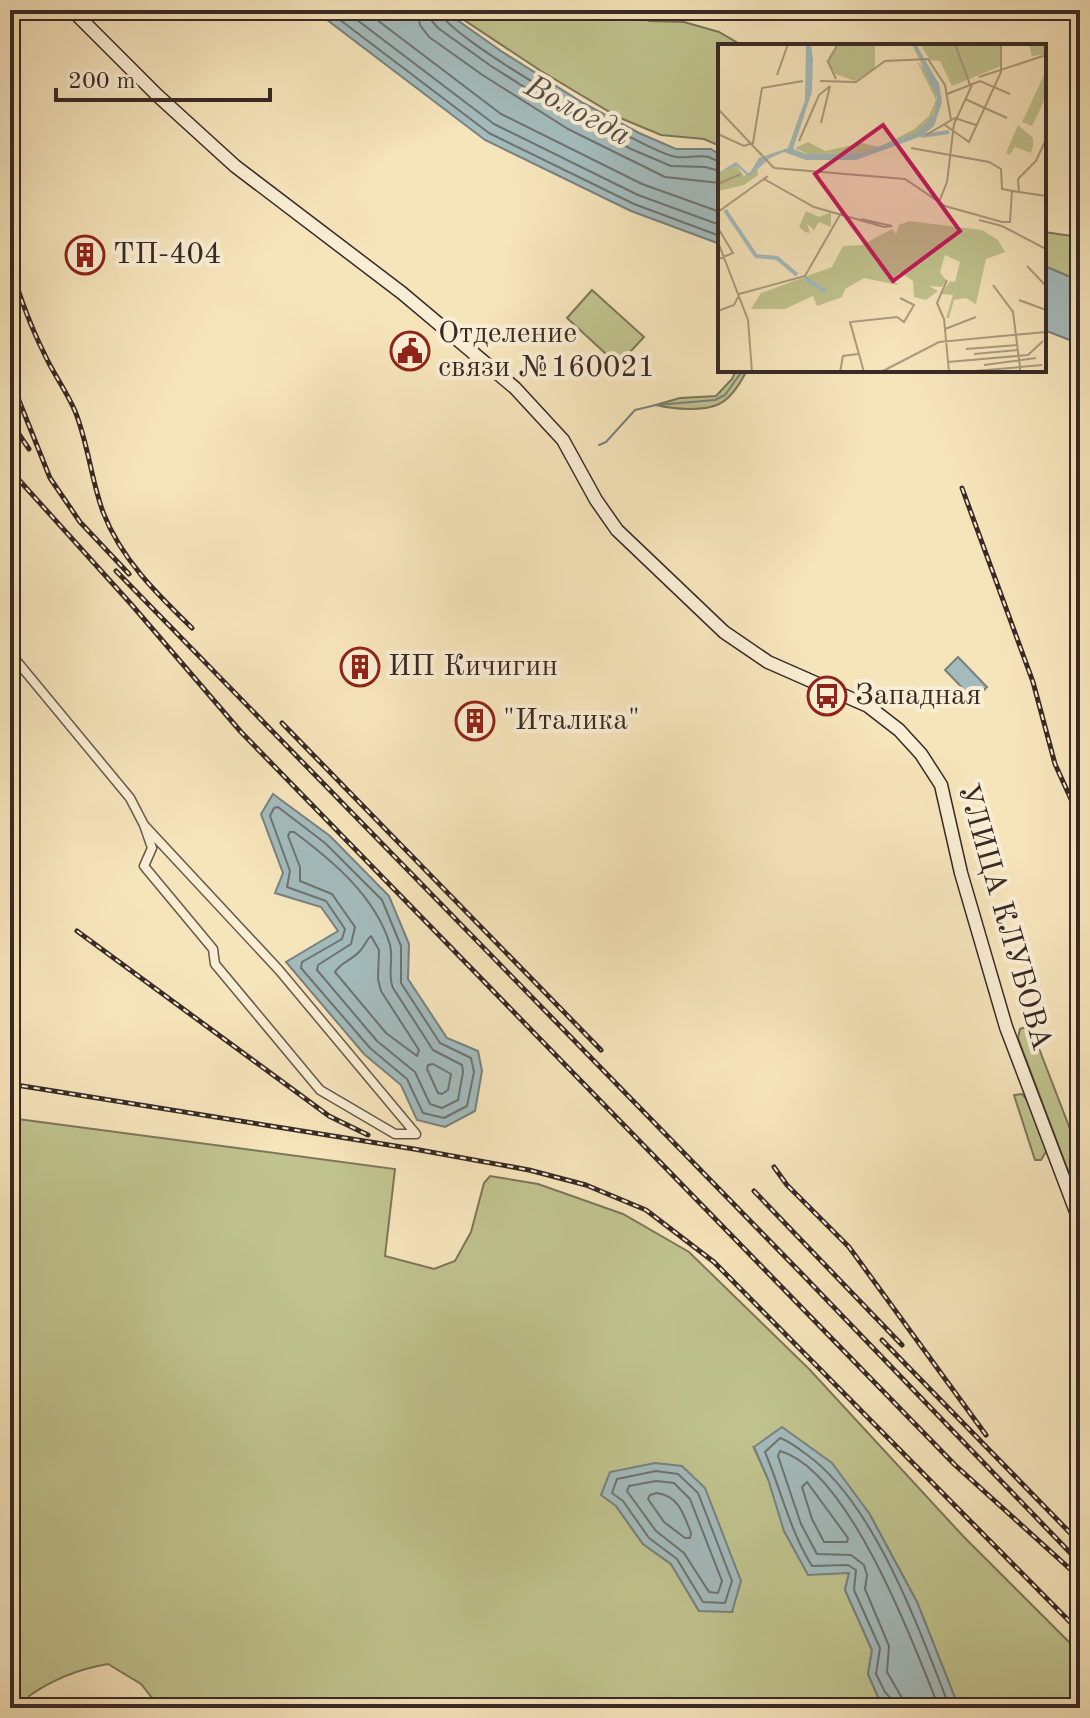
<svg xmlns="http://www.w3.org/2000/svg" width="1090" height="1718" font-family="'Old Standard TT',serif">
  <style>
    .green { fill: #c0c38e; stroke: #7c765a; stroke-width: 2; fill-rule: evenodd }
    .water { fill: #a3bbbc; stroke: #788180; stroke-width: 2 }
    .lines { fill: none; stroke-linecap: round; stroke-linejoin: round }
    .shore { stroke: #6e7270; stroke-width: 2 }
    .stream { stroke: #788180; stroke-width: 2 }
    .street-casing { stroke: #68584a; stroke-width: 11 }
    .secondary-casing { stroke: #382a25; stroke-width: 15 }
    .street { stroke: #f9edd3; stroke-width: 8 }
    .secondary { stroke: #f9edd3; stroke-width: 12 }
    .rail-casing { stroke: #382a25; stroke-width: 5 }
    .rail { stroke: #f9edd3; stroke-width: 2; stroke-dasharray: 6; stroke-linecap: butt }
    .labels { text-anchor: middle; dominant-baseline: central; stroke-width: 8; stroke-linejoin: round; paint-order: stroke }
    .poi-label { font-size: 30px; fill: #382a25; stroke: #f9edd3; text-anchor: start }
    .street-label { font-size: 30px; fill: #382a25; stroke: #f9edd3 }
    .water-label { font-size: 32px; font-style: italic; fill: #534e4b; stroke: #f9edd3 }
    .inset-river { fill: none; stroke: #a3bbbc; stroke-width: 4 }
    .inset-road { fill: none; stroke: #aa9a7f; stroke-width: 2 }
    .view { fill: #c2185b; fill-opacity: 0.15; stroke: #c2185b; stroke-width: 4 }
    .inset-edge { fill: none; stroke: #382a25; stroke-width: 4 }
  </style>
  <rect width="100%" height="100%" fill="#f6e4bb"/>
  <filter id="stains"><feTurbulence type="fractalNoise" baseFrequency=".0025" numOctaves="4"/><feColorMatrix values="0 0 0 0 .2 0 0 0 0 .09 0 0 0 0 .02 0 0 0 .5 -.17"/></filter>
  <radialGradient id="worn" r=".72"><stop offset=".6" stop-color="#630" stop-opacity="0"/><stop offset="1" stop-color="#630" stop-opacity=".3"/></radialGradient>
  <g class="green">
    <path d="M 449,10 L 622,10 L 649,21 L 684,22 L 719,32 L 743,46 L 720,46 L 720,146 L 704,139 L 661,135 L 618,117 L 541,71 Z"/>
    <path d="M 1044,232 L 1080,237 L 1080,281 L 1044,266 Z"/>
    <path d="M 592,290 L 644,337 L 618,365 L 567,318 Z"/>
    <path d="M 736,370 L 747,370 C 741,382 732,398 719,404 C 703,412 673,409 656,405 L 680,398 L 716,396 L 732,379 Z"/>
    <path d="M 1030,1025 L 1080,1155 L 1080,1175 L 1070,1172 L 1067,1168 L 1018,1038 L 1020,1029 Z"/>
    <path d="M 1022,1094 L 1028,1101 L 1047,1150 L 1041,1160 L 1035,1160 L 1014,1095 Z"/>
    <path d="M 10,1118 L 395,1169 L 385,1256 L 434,1269 L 455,1261 L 471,1232 L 484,1183 L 490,1176 L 538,1184 L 623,1214 L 689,1252 L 810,1370 L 963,1536 L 1080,1653 L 1080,1708 L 959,1708 L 917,1602 L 869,1513 L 754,1448 L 768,1479 L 849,1573 L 845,1590 L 872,1650 L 868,1674 L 878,1697 L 889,1708 L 160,1708 L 141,1684 L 108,1664 C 79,1669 53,1679 29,1696 L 29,1708 L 10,1708 ZM 616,1506 L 732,1611 L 699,1611 L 671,1564 L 643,1544 Z"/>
  </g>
  <g class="water">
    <path d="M 314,10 L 443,10 L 501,51 L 583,103 L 639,133 L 676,149 L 711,149 L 720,155 L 720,244 L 631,211 L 485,140 Z"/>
    <path d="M 1044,266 L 1080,281 L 1080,344 L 1044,330 Z"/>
    <path d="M 958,657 L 987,687 L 974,700 L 945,670 Z"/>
    <path d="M 273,794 L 330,836 L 389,896 L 409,944 L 408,979 L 447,1038 L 478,1051 L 482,1071 L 475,1111 L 445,1127 L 417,1120 L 401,1085 L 364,1054 L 286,962 L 338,931 L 321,907 L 275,893 L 283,873 L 261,814 Z"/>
    <path d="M 782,1427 L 832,1463 L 869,1513 L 917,1602 L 959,1708 L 889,1708 L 878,1697 L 868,1674 L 872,1650 L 845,1590 L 849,1573 L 808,1575 L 784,1531 L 768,1479 L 754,1447 Z"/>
    <path d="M 655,1463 L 682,1466 L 705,1488 L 741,1581 L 732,1612 L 699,1611 L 671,1564 L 643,1544 L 616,1506 L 601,1495 L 610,1472 Z"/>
  </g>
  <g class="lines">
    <g class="shore">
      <path d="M 327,10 L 489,133 L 634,204 L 720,236"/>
      <path d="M 344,10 L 494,124 L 638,195 L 720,225"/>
      <path d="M 364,10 L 501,114 L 642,184 L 720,212"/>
      <path d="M 417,10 L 420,25 L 429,37 L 484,76 L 568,129 L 665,177 L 720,183"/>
      <path d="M 429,10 L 431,20 L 438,28 L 491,66 L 573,118 L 631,149 L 671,166 L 705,167 L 720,171"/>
      <path d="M 439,10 C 442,35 639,147 672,156 C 683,160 697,154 709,157 C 713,159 716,161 720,161"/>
      <path d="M 278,807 L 325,843 L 382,900 L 401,946 L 401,983 L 440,1043 L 471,1058 L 474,1072 L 467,1106 L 444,1118 L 423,1113 L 407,1079 L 370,1048 L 301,968 L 302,962 L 342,939 L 345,929 L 326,901 L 287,887 L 290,871 L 270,816 L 274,808 Z"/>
      <path d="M 290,832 L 294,832 C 333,861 376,897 390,945 C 394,959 387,974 393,988 L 433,1050 L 462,1065 L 463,1072 L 458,1100 L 442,1108 L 430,1104 L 415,1072 L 377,1041 L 317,970 L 318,965 L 351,944 L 355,927 L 332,894 L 300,881 L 300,867 L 288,836 Z"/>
      <path d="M 371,936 L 379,950 L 378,979 L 381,991 L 419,1050 L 417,1056 L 386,1033 L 335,972 C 340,963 352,960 360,951 C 365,946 366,940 371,936 Z"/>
      <path d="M 433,1064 L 451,1074 L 448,1090 L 442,1094 L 438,1093 L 427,1069 L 428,1065 Z"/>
      <path d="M 656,1471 L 678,1474 L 698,1493 L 732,1581 L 725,1603 L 703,1602 L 677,1559 L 649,1538 L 623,1501 L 612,1493 L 617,1479 Z"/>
      <path d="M 656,1481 L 674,1483 L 690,1499 L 722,1581 L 718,1593 L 709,1592 L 684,1553 L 656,1531 L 627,1491 L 629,1486 Z"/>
      <path d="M 807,1482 L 848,1538 L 847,1542 L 824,1542 L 812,1519 L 802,1487 Z"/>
      <path d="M 657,1493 C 679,1496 684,1515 691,1533 L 690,1538 L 685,1538 L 664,1522 L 648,1499 L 650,1495 Z"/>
      <path d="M 894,1708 L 893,1701 L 885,1692 L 876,1674 L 880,1648 L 854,1590 L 856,1570 L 848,1565 L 812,1566 C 790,1531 781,1490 765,1452 L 780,1438 C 789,1441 798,1448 806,1454 C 875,1503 919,1630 950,1708"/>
      <path d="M 904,1708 L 902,1698 L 887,1672 L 889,1646 L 865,1589 L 867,1575 L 864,1565 L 851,1555 L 817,1554 L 801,1524 L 778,1456 L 780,1451 C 849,1470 914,1644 939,1708"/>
    </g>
    <path class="stream" d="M 599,445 L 606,442 L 635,410 L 656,405 L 715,400 L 725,395 L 743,370"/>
    <g class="street-casing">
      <path id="street" d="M 10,653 L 130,798 L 144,825 L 152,848 L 144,866 L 213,949 L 215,964 L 320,1090 L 395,1134 L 416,1134 L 279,970 L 144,825"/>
    </g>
    <g class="secondary-casing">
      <path id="secondary" d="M 72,10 L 157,95 L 235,166 L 402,293 L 515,388 L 563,440 L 596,500 L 617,530 L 724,632 L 768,662 L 868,706 L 899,730 L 921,754 L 941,785 L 961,873 L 1006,1027 L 1080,1222"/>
    </g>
    <use href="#street" class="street"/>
    <use href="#secondary" class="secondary"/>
    <g class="rail-casing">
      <g id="rail">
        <path d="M 10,265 C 19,294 29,323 43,351 C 52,372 66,390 75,411 C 88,443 91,479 103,512 C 121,559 157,594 192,628"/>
        <path d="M 10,378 L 50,478 L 80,522 L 129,574"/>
        <path d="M 10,421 L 29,449"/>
        <path d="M 10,470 L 131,604 L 241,732 L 955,1465 L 1080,1578"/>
        <path d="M 962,488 L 1033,682 L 1055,764 L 1080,819"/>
        <path d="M 116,571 L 800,1272 L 1080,1563"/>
        <path d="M 282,723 L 601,1050"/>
        <path d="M 77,931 L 329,1116 L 368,1135"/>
        <path d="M 10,1084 L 414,1149 L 529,1170 L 586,1185 L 646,1210 L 714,1262 L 1080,1632"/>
        <path d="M 774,1167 L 787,1185 L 849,1247 L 986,1435"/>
        <path d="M 754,1191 L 902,1345"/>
        <path d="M 882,1340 L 1080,1543"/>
      </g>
    </g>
    <use href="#rail" class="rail"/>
  </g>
  <defs>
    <g id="building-ring" transform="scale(2)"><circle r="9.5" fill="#f9edd3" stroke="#8f2418" stroke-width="1.5"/><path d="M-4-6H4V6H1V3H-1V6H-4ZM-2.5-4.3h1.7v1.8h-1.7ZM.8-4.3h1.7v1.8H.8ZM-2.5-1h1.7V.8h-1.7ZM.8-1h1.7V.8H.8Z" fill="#8f2418"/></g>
    <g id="civic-ring" transform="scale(2)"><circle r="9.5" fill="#f9edd3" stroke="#8f2418" stroke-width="1.5"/><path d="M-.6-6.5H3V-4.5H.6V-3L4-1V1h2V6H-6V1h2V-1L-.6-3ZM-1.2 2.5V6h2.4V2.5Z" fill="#8f2418"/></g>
    <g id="bus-ring" transform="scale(2)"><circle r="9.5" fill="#f9edd3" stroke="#8f2418" stroke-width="1.5"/><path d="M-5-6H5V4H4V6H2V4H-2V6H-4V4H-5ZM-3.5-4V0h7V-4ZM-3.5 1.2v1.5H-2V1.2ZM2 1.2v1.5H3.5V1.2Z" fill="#8f2418"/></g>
  </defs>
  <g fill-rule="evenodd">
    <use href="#building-ring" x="85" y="255"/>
    <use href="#civic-ring" x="410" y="351"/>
    <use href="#building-ring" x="360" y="667"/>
    <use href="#bus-ring" x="827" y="696"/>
    <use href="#building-ring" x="475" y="721"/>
  </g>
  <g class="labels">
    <g class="poi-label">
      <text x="113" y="255">ТП-404</text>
      <text x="438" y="334">Отделение<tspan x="438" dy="34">связи №160021</tspan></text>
      <text x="388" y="667">ИП Кичигин</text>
      <text x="855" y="696">Западная</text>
      <text x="503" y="721">"Италика"</text>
    </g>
    <g class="street-label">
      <text transform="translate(1004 917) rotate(74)">УЛИЦА КЛУБОВА</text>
    </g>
    <g class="water-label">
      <text transform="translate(577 112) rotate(28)">Вологда</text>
    </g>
  </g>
  <g transform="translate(718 44)">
    <rect width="328" height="328" fill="#f6e4bb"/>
    <path d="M 119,0 L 157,0 L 157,24 L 137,37 L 117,30 L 108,17 ZM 202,0 L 328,0 L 328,10 L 314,12 L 311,0 L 284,1 L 283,22 L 234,42 L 222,17 L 212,16 ZM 199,17 L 211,30 L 217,43 L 219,58 L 214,74 L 201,88 L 161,105 L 141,109 L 89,110 L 77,104 L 90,98 L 107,107 L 144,99 L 161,103 L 195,86 L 211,72 L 218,56 ZM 328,27 L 328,53 L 314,82 L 304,78 ZM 300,81 L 315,94 L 315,102 L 313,109 L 297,103 L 292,111 L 288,109 ZM 19,122 L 26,132 L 39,124 L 40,131 L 26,141 L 0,147 L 0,129 ZM 88,167 L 101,173 L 113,168 L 113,183 L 101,178 L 96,186 L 89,180 L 92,189 L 87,188 L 81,183 ZM 191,177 L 264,186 L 280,196 L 287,208 L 268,215 L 258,260 L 248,254 L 236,256 L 231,274 L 228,274 L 235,251 L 223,250 L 232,237 L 237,238 L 242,218 L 227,211 L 222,228 L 228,236 L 224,243 L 211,242 L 220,247 L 208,256 L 196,253 L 195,237 L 182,228 L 175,234 L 180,241 L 146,234 L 127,245 L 124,253 L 99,262 L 95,252 L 67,265 L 33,265 L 43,249 L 114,223 L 125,202 L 144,201 L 174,185 L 178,190 L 181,181 Z" fill="#c0c38e"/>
    <path d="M 88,0 L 93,0 L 95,15 L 94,48 L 75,105 L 88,110 L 143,109 L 200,88 L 216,70 L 219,53 L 194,0 L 198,0 L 221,40 L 224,58 L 216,82 L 204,92 L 138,116 L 88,116 L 66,108 L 52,114 L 31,133 L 19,122 L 0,129 L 18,118 L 31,130 L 41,114 L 70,104 L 87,56 Z" fill="#a3bbbc"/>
    <path class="inset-river" d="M 203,92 L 231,88M 7,166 L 38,212 L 59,214 L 79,231M 87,234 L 108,248"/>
    <path class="inset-road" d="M 237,0 L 252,41M 59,31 L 70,0M 261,33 L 328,11M 118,35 L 110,18 L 120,0M 102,37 L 138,38 L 167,17 L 210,15 L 227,41 L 233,76M 229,50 L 262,37 L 292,50M 247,55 L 289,74M 0,65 L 56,124M 103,79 L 112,42M 227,81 L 251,98 L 283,28 L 283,0M 0,90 L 26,102 L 35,99 L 44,44 L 85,37M 208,91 L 237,74 L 258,81M 81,97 L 101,51 L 112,42M 193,104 L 271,118 L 283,125 L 284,145 L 294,147M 56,124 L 187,135 L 227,162 L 284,178 L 292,178 L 294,147 L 328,152M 46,135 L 96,163 L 166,183 L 174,182 L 143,175M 0,140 L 23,130M 301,148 L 300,135 L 318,117 L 328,95M 221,158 L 229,138 L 236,80 L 254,41M 0,168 L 50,132M 261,176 L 284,182 L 328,205M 0,184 L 15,209 L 0,215M 0,198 L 30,276 L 34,328M 309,222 L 328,242M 229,236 L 219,259 L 226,275 L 231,328M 275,241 L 295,268 L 302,323 L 324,321M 21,250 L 87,232 L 123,169M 301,256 L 328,266M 0,267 L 16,261 L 20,253M 227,285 L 258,273M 248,305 L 300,301M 256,310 L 300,306M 230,318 L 310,311 L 325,297M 266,321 L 318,314M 122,328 L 125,312 L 140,310M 146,328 L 132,278 L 179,273 L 186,278 L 196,261 L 182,254M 163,328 L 221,298 L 328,288M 245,328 L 302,323 L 302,328"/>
    <path class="view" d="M 165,81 L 242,187 L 175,237 L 97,130 Z"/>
    <rect width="328" height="328" class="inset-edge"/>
  </g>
  <rect width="1090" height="1718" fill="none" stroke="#f6e4bb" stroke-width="40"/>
  <rect x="12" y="12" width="1066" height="1694" fill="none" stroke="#382a25" stroke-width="4"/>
  <rect x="20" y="20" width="1050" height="1678" fill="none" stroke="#382a25" stroke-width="2"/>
  <path d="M56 88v12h214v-12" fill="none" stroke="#382a25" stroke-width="4"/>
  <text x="68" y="88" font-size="24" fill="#382a25" stroke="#f9edd3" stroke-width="6" paint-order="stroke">200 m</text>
  <rect width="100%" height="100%" filter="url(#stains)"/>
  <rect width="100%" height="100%" fill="url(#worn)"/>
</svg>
